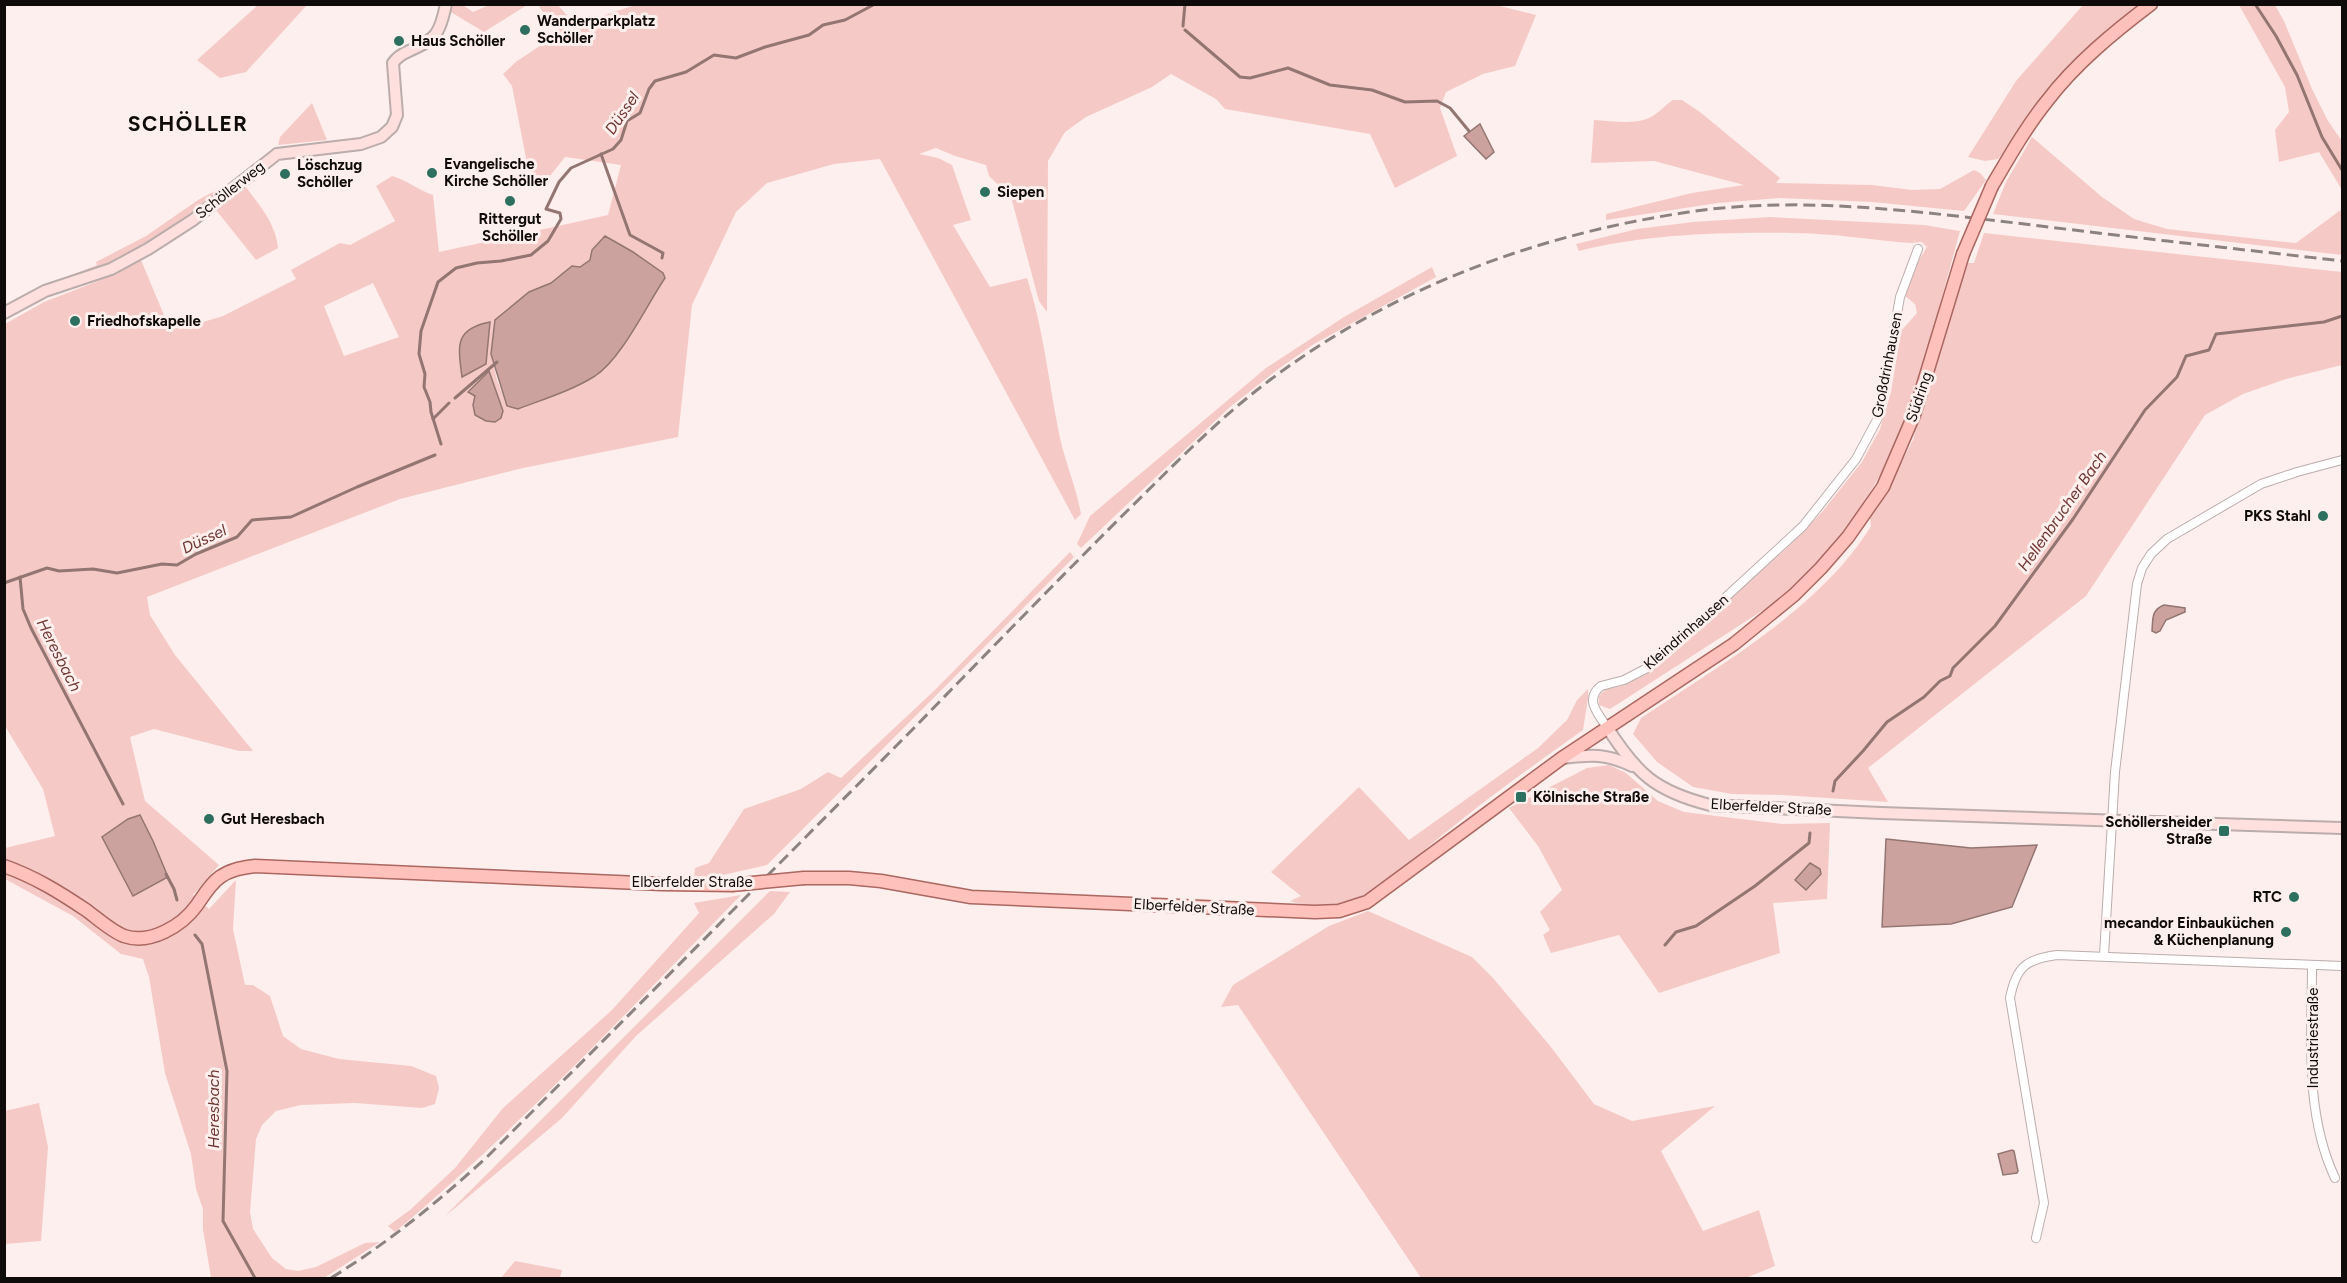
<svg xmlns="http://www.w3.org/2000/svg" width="2347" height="1283" font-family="Figtree,sans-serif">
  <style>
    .green { fill: #f5cac6; fill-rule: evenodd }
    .water { fill: #cca29e; stroke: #937572; stroke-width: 1.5 }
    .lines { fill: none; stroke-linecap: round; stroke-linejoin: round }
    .stream { stroke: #937572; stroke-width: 3 }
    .street-casing { stroke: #bbadac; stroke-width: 10 }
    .secondary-casing { stroke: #bbadac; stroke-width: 14 }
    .primary-casing { stroke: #ab6761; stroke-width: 15 }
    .street { stroke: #fff; stroke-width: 8 }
    .secondary { stroke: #ffe0de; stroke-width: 10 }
    .primary { stroke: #ffc1bc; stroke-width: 12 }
    .rail { stroke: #8c8381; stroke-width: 3; stroke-dasharray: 12 6; stroke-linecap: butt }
    .primary-bridge-casing { stroke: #ab6761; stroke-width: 15; stroke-linecap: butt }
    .primary-bridge { stroke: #ffc1bc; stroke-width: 12 }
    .poi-dot { fill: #2e7060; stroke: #fdefed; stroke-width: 2 }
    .labels { text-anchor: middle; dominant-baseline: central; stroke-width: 6; stroke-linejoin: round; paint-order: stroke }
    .poi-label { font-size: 15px; font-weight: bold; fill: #0f0b0a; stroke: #fdefed; text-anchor: start }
    .street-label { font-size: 15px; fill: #0f0b0a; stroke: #fdefed }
    .water-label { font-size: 16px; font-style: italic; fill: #6f3633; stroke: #fdefed }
    .district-label { font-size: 21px; font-weight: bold; letter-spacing: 1.5px; fill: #0f0b0a; stroke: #fdefed }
  </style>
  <rect width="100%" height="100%" fill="#fdefed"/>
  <g class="green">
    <path d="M 638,4 L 1492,4 L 1536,15 L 1515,66 L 1483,74 L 1446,92 L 1440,108 L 1457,156 L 1395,188 L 1370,134 L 1225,109 L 1216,99 L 1171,74 L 1152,87 L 1086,117 L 1065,132 L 1048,161 L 1047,312 L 1039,301 L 1011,197 L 989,176 L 986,165 L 955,156 L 936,148 L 919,154 L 938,158 L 952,165 L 971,220 L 953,225 L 990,287 L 1027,278 C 1043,327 1048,378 1058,428 C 1063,458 1076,485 1081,514 L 1075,520 L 880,159 L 834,164 L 767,183 L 736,212 L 692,305 L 678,437 L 523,468 L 400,499 L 147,597 L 150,615 L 175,655 L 253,751 L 239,751 L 154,729 L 130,737 L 145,801 L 219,865 L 193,895 L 209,909 L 236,880 L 233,929 L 245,985 L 253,985 L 270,996 L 283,1036 L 301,1049 L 339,1059 L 411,1066 L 436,1076 L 439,1088 L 435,1104 L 422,1108 L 355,1103 L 301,1105 L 276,1111 L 262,1125 L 256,1139 L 250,1212 L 253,1229 L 272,1258 L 286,1269 L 298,1271 L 316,1267 L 365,1243 L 380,1242 L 324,1278 L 211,1278 L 203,1229 L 203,1209 L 196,1189 L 191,1154 L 165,1073 L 149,977 L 143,959 L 121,954 L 73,916 L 5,879 L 5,848 L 55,836 L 43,789 L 5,726 L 5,324 L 44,302 L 98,281 L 141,260 L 166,320 L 203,322 L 223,316 L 296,279 L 291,270 L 340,243 L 350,245 L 395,221 L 376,186 L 392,176 C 407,180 418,190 433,195 L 439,252 L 608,215 L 621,165 L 565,157 L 539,190 L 527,163 L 512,86 L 503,74 L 517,61 L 558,34 L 538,5 L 558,5 L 575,25 ZM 605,236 L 633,252 L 663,273 L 665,278 C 646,305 622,357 595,376 C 572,391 544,399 518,409 L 507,406 L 497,380 L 491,354 L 495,320 L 529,292 L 551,283 L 572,266 L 580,267 L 590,260 L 592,250 ZM 373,283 L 399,337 L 344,356 L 324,306 Z"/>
    <path d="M 258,5 L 307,5 L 246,72 L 220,78 L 197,60 Z"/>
    <path d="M 439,5 L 463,5 L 473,12 L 489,5 L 527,5 L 484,32 Z"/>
    <path d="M 2083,5 L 2142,5 C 2103,34 2069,65 2039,104 C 2025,121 2014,144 1998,159 L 1985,161 L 1968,157 L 2016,81 Z"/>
    <path d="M 2239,5 L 2275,5 L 2284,21 L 2312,89 L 2328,121 L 2342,141 L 2342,190 L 2319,152 L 2279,162 L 2275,130 L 2289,112 L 2285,87 Z"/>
    <path d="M 1673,100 L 1682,100 L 1700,112 L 1780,178 L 1776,183 L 1872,185 L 1912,190 L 1940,189 L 1974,170 L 1980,173 L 1986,180 L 1964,211 L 1872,202 L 1780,198 L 1718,203 L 1606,220 L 1606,214 L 1692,193 L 1744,185 L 1654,161 L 1591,163 L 1594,120 C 1611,121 1633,125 1649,118 C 1658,114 1665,105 1673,100 Z"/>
    <path d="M 312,103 L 327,140 L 278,145 L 280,137 Z"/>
    <path d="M 2032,137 L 2102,197 L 2134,219 L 2167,229 L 2296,243 L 2342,209 L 2342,255 L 1993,214 L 2006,182 Z"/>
    <path d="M 237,179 L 170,232 L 103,269 L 44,286 L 97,265 L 96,262 L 146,236 L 198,200 Z"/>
    <path d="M 246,187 C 260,206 276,224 278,248 L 256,260 L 216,210 Z"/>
    <path d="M 1770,217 L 1924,225 L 1960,231 L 1913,403 L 1881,474 L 1844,534 L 1816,568 L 1785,596 L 1610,709 L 1599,705 L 1599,696 L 1606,689 L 1621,686 L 1645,675 L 1788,547 L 1822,512 L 1862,462 L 1880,429 L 1891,392 L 1901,331 L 1917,313 L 1915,304 L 1904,295 L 1916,265 L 1927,247 L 1922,242 L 1910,243 C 1871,240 1831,233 1792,233 C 1723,232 1645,234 1579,251 L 1576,244 L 1637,229 L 1693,222 Z"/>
    <path d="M 1984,233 L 2342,272 L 2342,365 L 2286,379 L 2243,394 L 2205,415 L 2086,596 L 1868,768 L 1888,802 L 1782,795 L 1732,794 L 1693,787 L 1657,762 L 1633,734 L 1641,718 C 1720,665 1821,608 1871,526 L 1870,517 L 1891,483 L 1913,440 L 1967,263 L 1974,263 Z"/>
    <path d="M 1432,267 L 1436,277 L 1314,344 L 1277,370 L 1230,407 L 1081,548 L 1077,544 L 1090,516 L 1266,368 L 1344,317 Z"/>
    <path d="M 1070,552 L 1074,557 L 767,865 L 714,877 L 694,879 L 695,868 L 709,863 L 744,809 L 801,789 L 828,772 L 841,778 L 937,688 Z"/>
    <path d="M 1588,689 L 1588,698 L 1583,730 C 1538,762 1493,794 1450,829 C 1420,852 1392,882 1358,898 C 1337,908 1311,907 1290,901 L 1301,896 L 1271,872 L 1359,787 L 1409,840 L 1538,748 L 1567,720 L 1577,700 Z"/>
    <path d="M 1609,765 L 1626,773 L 1658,801 L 1684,812 L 1782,824 L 1830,823 L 1827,899 L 1773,903 L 1780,953 L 1659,993 L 1619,935 L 1551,953 L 1543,935 L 1550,930 L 1540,912 L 1562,890 L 1538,846 L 1509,808 L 1587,768 Z"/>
    <path d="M 770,891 L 790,892 L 774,914 L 636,1036 L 562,1118 L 443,1218 Z"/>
    <path d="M 741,895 C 629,1010 519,1128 395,1232 L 388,1226 L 410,1210 L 455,1168 L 503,1108 L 612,1010 L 699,913 L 694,903 Z"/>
    <path d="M 1368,911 L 1472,957 L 1493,978 L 1551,1047 L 1594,1104 L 1632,1121 L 1715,1106 L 1661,1151 L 1703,1231 L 1759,1210 L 1775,1266 L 1746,1278 L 1421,1278 L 1238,1005 L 1221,1007 L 1233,985 L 1329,926 Z"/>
    <path d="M 39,1103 L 48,1147 L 41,1241 L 5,1244 L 5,1111 Z"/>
    <path d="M 515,1261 L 562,1270 L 560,1278 L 501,1278 Z"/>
  </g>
  <g class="water">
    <path d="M 1480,124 L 1494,152 L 1486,159 L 1464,136 Z"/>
    <path d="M 605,236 L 633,252 L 663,273 L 665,278 C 646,306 622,358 595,376 C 571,391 544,399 518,409 L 507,406 L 491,354 L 495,320 L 529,292 L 551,283 L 572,266 L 580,267 L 590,260 L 592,250 Z"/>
    <path d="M 490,322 L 486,364 L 462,377 C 458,346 454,329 490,322 Z"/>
    <path d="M 489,371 L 503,411 L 501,418 L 495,422 L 486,421 L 475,415 L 473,405 L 475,396 L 468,392 Z"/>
    <path d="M 2164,605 L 2185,608 L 2185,612 L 2166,620 L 2160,631 L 2156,633 L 2152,631 C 2153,619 2151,610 2164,605 Z"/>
    <path d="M 140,815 L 153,841 L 168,877 L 133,896 L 102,837 L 128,819 Z"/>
    <path d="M 1886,839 L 1971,848 L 2037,845 L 2012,907 L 1951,924 L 1882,927 Z"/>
    <path d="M 1810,863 L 1820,869 L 1821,874 L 1806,890 L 1795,880 Z"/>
    <path d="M 2012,1150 L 2014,1151 L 2018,1171 L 2017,1173 L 2003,1175 L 1998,1154 Z"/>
  </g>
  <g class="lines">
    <g class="stream">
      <path d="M 2255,4 L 2276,36 L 2297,75 L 2322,137 L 2342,170"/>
      <path d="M 1183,26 L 1185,4"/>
      <path d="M 1185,30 L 1240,77 L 1250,78 L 1288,68 L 1330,85 L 1372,90 L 1405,102 L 1437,101 L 1450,108 L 1469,131"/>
      <path d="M 601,154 L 630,235 L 663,253 L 662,258"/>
      <path d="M 455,398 L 497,362"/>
      <path d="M 433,419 L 449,403"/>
      <path d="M 441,444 L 431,412 L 430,402 L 424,387 L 425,374 L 419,354 L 421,331 L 438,282 L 456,268 L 477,263 L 501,261 L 531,255 L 548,241 L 561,219 L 560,213 L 546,209 L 559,182 L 571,168 L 613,149 L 621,140 L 627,121 L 640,113 L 649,89 L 655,81 L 686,72 L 714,55 L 736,58 L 765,47 L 809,35 L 823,25 L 845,20 L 875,4"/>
      <path d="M 20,577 L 23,609 L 31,628 L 123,804"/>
      <path d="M 4,583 L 47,568 L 59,571 L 93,569 L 117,573 L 162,564 L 177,565 L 196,554 L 237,537 L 252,520 L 291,517 L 357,487 L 435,455"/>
      <path d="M 1833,791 L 1835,781 L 1863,751 L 1887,722 L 1924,697 L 1940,681 L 1950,676 L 1953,668 L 1995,626 L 2073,519 L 2145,410 L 2177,377 L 2186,356 L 2209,350 L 2216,334 L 2324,322 L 2342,316"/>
      <path d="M 166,874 L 174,889 L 177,900"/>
      <path d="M 195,935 L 202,944 L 227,1071 L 223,1221 L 255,1278"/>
      <path d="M 1665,945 L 1676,932 L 1696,926 L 1755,886 L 1809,843 L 1810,833"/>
    </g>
    <g class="street-casing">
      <g id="street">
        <path d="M 1607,727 C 1598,714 1584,699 1601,686 L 1624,680 L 1651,666 L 1803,526 L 1856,459 L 1879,416 L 1900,297 L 1918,249"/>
        <path d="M 2104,955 L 2115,772 L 2137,584 L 2142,568 L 2151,554 L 2167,539 L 2261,484 L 2297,472 L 2342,460"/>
        <path d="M 2312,966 C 2312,1037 2304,1112 2335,1178"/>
        <path d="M 2036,1238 L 2044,1203 L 2010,998 C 2016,967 2026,959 2057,955 L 2342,966"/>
      </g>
    </g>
    <g class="secondary-casing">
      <g id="secondary">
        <path d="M 4,313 L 45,291 L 111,269 L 148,249 L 193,220 L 277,154 L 361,144 L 381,137 L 392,127 L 397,115 L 393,63 C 397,57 402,54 409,51 C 436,39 440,34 446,4"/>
        <path d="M 1607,727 C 1637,774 1655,791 1710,805 L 1881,813 L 2342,828"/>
        <path d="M 1562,758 C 1591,755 1605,753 1632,766"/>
      </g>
    </g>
    <g class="primary-casing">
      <g id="primary">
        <path d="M 1992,186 C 2009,157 2026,127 2047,101 C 2075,64 2114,32 2151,4"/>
        <path d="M 4,866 C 35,877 59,892 86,910 C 97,918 111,931 124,936 C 150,945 182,926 197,905 C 204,895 210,884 220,877 C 231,869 242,868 255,866 L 662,884 L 732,885"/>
        <path d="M 804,878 L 849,878 L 881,881 L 971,897 L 1315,912 L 1339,911 L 1367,902 L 1562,758 L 1734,644 L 1794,595 L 1821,568 L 1848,537 L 1883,487 L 1914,415 L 1963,254"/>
      </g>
    </g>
    <use href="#street" class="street"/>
    <use href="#secondary" class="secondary"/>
    <use href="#primary" class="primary"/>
    <path class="rail" d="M 331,1278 C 388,1243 439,1201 488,1156 C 630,1014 771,872 912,730 C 982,658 1052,586 1123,515 C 1165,474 1206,431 1252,394 C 1378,293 1531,235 1689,212 C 1803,195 1920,212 2033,225 C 2136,238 2239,249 2342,261"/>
    <g class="primary-bridge-casing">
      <g id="primary-bridge">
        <path d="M 1963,254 L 1992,186"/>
        <path d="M 732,885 L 804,878"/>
      </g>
    </g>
    <use href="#primary-bridge" class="primary-bridge"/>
  </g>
  <g class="poi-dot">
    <circle cx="525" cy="30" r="6"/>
    <circle cx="399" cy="41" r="6"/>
    <circle cx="432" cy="173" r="6"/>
    <circle cx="285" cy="174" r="6"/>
    <circle cx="985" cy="192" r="6"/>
    <circle cx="510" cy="201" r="6"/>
    <circle cx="75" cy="321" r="6"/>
    <circle cx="2323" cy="516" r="6"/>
    <rect x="1515" y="791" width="12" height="12" rx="3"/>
    <circle cx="209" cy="819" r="6"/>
    <rect x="2218" y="825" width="12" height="12" rx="3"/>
    <circle cx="2294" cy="897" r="6"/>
    <circle cx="2286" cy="932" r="6"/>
  </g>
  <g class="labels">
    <g class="poi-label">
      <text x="537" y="21">Wanderparkplatz<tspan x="537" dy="17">Schöller</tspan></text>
      <text x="411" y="41">Haus Schöller</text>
      <text x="444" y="164">Evangelische<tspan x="444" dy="17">Kirche Schöller</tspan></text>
      <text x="297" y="165">Löschzug<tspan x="297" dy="17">Schöller</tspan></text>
      <text x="997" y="192">Siepen</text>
      <text x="510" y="219" text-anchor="middle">Rittergut<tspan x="510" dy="17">Schöller</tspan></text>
      <text x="87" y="321">Friedhofskapelle</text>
      <text x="2311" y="516" text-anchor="end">PKS Stahl</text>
      <text x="1533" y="797">Kölnische Straße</text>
      <text x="221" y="819">Gut Heresbach</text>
      <text x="2212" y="822" text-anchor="end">Schöllersheider<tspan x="2212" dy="17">Straße</tspan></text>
      <text x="2282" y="897" text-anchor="end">RTC</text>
      <text x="2274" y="923" text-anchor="end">mecandor Einbauküchen<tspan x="2274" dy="17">&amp; Küchenplanung</tspan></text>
    </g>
    <g class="street-label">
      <text transform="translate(230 190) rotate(-38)">Schöllerweg</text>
      <text transform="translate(1887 365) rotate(-79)">Großdrinhausen</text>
      <text transform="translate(1919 397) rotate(-71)">Südring</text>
      <text transform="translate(1686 632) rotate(-41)">Kleindrinhausen</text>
      <text transform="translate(1771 807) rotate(3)">Elberfelder Straße</text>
      <text x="692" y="882">Elberfelder Straße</text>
      <text transform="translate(1194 907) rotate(3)">Elberfelder Straße</text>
      <text transform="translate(2313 1038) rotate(-90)">Industriestraße</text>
    </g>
    <g class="water-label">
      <text transform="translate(622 113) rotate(-56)">Düssel</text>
      <text transform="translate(2062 511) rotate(-55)">Hellenbrucher Bach</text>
      <text transform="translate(204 539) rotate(-25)">Düssel</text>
      <text transform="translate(59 655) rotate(63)">Heresbach</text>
      <text transform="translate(213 1109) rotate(-90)">Heresbach</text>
    </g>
    <g class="district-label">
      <text x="188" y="123">SCHÖLLER</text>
    </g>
  </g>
  <rect width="2347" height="1283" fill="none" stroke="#0f0b0a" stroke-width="12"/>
</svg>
